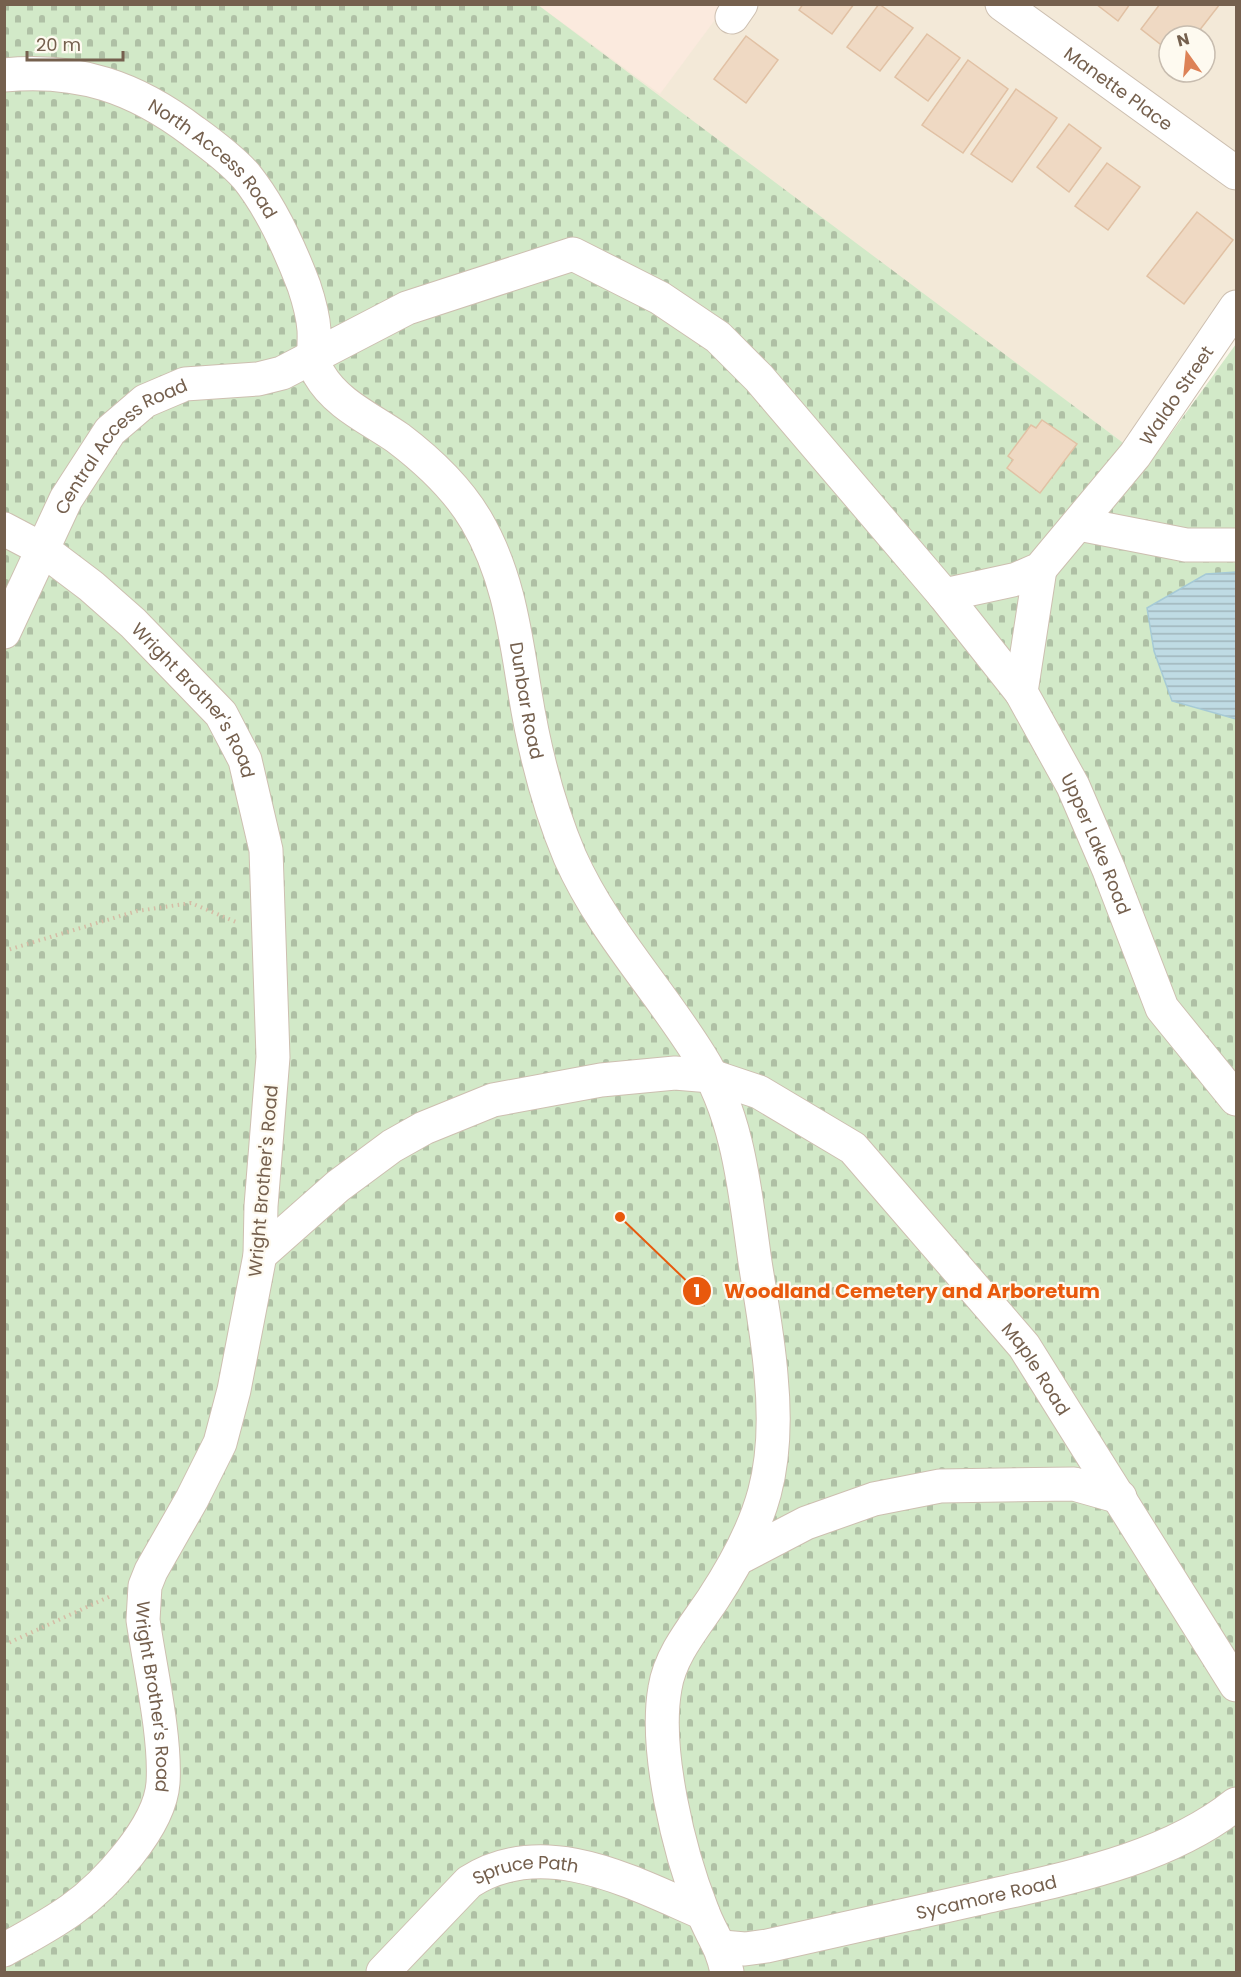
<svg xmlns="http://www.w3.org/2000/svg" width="1241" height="1977" font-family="Poppins,sans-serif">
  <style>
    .residential { fill: #f3e9d8; fill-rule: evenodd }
    .commercial { fill: #fbeade }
    .cemetery { fill: url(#cemetery-stones) }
    .water { fill: url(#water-rules); stroke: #a6cad6; stroke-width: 1.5 }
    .building { fill: #efd9c3; stroke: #e1c1a4; stroke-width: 1.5 }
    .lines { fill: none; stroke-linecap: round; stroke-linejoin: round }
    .minor-casing { stroke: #cdbfb0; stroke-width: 35 }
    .path { stroke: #d5bca6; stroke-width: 4; stroke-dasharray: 1.5 4.5; stroke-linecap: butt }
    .minor { stroke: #fff; stroke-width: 33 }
    .labels { text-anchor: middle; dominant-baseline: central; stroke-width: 4.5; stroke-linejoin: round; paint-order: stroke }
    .street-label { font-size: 18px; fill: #75604e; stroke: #fefaf0 }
    .leader { fill: none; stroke: #e8590c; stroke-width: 2 }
    .callout-dot { fill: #e8590c; stroke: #fefaf0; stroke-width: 2 }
    .mark-label { font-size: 18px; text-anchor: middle; font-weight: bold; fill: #fff }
    .callout-label { font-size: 20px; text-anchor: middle; font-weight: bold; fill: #e8590c; stroke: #fefaf0; stroke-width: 4.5; stroke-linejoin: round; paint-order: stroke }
  </style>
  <defs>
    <pattern id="cemetery-stones" width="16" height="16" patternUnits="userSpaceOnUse" patternTransform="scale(1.5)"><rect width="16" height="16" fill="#d2e9c8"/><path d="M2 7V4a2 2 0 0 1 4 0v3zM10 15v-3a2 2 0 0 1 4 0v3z" fill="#afc0a5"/></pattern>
    <pattern id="water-rules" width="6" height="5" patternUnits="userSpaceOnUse" patternTransform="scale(1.5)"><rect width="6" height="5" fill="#bfdbe4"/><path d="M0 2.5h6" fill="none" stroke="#a0b5bb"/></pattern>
  </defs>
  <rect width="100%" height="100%" fill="#fbf6ea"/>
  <path class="residential" d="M 533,5 L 1236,5 L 1236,297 L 1130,448 ZM 1169,36 L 1205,36 L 1205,72 L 1169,72 Z"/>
  <path class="commercial" d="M 538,5 L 726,5 L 660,94 Z"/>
  <path class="cemetery" d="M 5,5 L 538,5 L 1130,448 L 1151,461 L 1236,344 L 1236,1972 L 5,1972 Z"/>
  <path class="water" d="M 1236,572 L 1236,719 L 1172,701 L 1154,651 L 1147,608 L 1206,574 Z"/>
  <g class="building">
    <path d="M 803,4 L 854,4 L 832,34 L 799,10 Z"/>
    <path d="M 879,4 L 913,28 L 880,71 L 847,47 Z"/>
    <path d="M 1096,4 L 1130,4 L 1118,21 Z"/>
    <path d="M 1160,4 L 1220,4 L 1195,36 L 1169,36 L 1169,51 L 1141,29 Z"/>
    <path d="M 927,34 L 960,58 L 928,101 L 895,77 Z"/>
    <path d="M 746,36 L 778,60 L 746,103 L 714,79 Z"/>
    <path d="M 968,60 L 1008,89 L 963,153 L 922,125 Z"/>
    <path d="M 1016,89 L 1057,118 L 1012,182 L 971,154 Z"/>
    <path d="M 1069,124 L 1101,148 L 1069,192 L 1037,167 Z"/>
    <path d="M 1107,163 L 1140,187 L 1108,230 L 1075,206 Z"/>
    <path d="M 1197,212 L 1233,240 L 1184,304 L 1147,276 Z"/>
    <path d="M 1042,420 L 1077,444 L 1040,493 L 1007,468 L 1013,460 L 1008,456 L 1031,425 L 1036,428 Z"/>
  </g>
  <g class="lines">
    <g class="minor-casing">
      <g id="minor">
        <path id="s1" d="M 1002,4 L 1236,173"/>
        <path d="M 732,17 L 741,4"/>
        <path id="s2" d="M 4,75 C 79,68 135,87 194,132 C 212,145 231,159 246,176 C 271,207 290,249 304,286 C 309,301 313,315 314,330 C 315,346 311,360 319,374 C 336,404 371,419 398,438 C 427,460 457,488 476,520 C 508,574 515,632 525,693 C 534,749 548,805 570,857 C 603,931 658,988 700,1056 C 739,1117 745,1192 755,1262 C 761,1300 768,1337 771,1375 C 780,1468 764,1521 713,1599 C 695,1626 670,1655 665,1688 C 654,1750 679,1852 702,1910 C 711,1935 721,1943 727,1972"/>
        <path d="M 1079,524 L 1186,545 L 1236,545"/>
        <path id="s3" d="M 4,529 L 42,549 L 91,586 L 133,623 L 221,714 L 245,760 L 266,850 L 273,1057 L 261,1206 L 260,1255 L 234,1390 L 220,1443 L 192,1499 L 151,1571 L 145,1586 L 143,1620 C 150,1668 166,1737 163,1783 C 160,1827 105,1886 71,1910 C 50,1925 27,1937 4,1950"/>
        <path id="s4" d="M 1040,569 L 1021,692 L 1073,786 L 1109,870 L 1162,1008 L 1236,1099"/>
        <path d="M 944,595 L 1021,692"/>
        <path id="s5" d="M 4,632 L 66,499 L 110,431 L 145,401 L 185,384 L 258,379 L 282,373 L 407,308 L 573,254 L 660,298 L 718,337 L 759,378 L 944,595 L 1017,579 L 1040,569 L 1135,455 L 1236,307"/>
        <path id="s6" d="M 260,1255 L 338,1186 L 392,1146 L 424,1128 L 493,1100 L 601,1080 L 675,1073 L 711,1076 L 759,1092 L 853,1148 L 1024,1346 L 1236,1685"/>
        <path d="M 739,1558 L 806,1523 L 874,1499 L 940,1486 L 1074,1484 L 1120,1497"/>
        <path id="s7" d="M 722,1947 L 745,1949 L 767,1946 C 839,1930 910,1914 981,1898 C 1067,1878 1166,1860 1236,1804"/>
        <path id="s8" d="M 383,1972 L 469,1882 C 544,1834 631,1882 703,1913"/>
      </g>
    </g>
    <g class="path">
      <path d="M 4,951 L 137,911 L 191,903 L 236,922"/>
      <path d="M 4,1645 L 113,1595"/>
    </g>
    <use href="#minor" class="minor"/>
  </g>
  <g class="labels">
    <g class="street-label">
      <text stroke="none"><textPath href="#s1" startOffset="144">Manette Place</textPath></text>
      <text stroke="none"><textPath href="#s2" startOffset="236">North Access Road</textPath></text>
      <text stroke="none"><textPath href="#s5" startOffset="1562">Waldo Street</textPath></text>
      <text stroke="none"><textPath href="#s5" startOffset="225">Central Access Road</textPath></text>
      <text stroke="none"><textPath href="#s2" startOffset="892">Dunbar Road</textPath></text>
      <text stroke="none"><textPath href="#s3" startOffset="260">Wright Brother's Road</textPath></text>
      <text stroke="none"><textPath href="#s4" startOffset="294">Upper Lake Road</textPath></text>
      <text transform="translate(263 1181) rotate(-85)">Wright Brother's Road</text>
      <text stroke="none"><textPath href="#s6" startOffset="950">Maple Road</textPath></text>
      <text stroke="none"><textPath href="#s3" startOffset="1302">Wright Brother's Road</textPath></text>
      <text stroke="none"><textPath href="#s8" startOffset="184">Spruce Path</textPath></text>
      <text stroke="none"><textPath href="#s7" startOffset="270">Sycamore Road</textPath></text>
    </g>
  </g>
  <path class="leader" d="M620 1217L697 1291"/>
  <g class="callout-dot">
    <circle cx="620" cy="1217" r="6"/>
    <circle cx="697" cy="1291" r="15"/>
  </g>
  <g class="mark-label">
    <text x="697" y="1297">1</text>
  </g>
  <g class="callout-label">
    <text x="912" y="1298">Woodland Cemetery and Arboretum</text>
  </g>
  <rect width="1241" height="1977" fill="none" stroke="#75604e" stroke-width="12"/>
  <g transform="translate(1187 54) rotate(345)"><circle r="28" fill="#fefaf0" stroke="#c7bcaf" stroke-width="1.5"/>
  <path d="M0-4.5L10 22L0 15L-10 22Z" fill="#dd8257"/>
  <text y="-9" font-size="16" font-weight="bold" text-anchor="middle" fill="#75604e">N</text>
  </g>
  <path d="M27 51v9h96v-9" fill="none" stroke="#75604e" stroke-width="3"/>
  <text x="36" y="51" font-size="18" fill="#75604e" stroke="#fefaf0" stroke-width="4.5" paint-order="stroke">20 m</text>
</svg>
